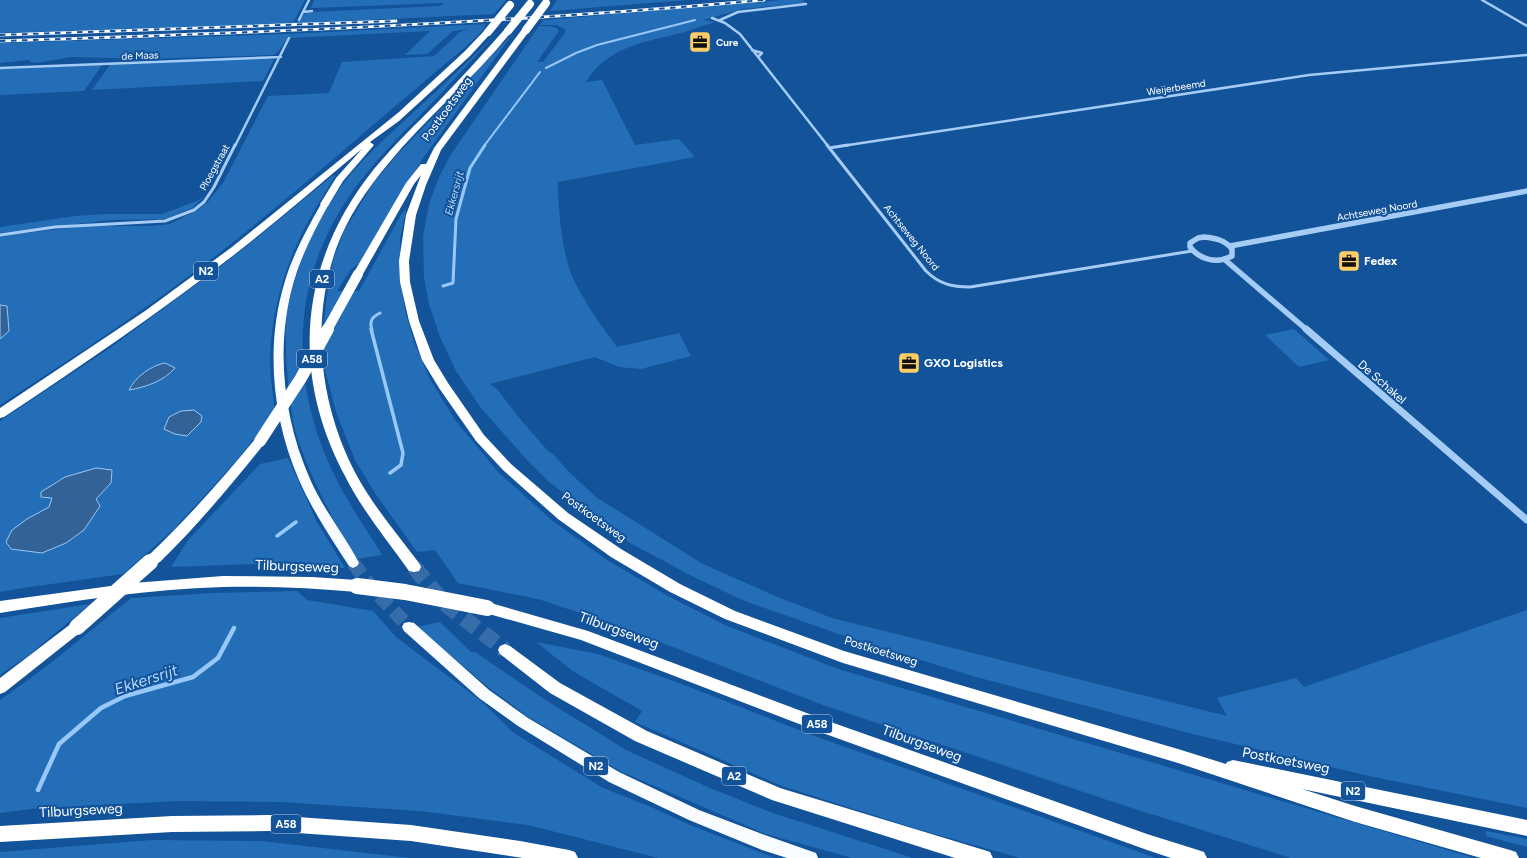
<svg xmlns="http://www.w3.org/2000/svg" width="1527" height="858" font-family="Figtree,sans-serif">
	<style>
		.green { fill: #246eb8; fill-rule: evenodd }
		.water { fill: #336296; stroke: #97c8f7 }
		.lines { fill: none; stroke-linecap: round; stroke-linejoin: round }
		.stream-far3 { stroke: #97c8f7; stroke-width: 2 }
		.stream-far2 { stroke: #97c8f7; stroke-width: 3 }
		.stream-far1 { stroke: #97c8f7; stroke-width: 3.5 }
		.stream { stroke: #97c8f7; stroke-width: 4.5 }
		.trunk-tunnel { stroke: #366da9; stroke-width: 14; stroke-dasharray: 14 7; stroke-linecap: butt }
		.motorway-tunnel { stroke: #366da9; stroke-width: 16; stroke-dasharray: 16 8; stroke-linecap: butt }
		.minor-far1 { stroke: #a5ccf4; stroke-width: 2.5 }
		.minor { stroke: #a5ccf4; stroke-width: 3 }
		.tertiary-far1 { stroke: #a5ccf4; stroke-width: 5.5 }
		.tertiary { stroke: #a5ccf4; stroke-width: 7 }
		.trunk { fill: #f8fcff; fill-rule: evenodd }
		.motorway { fill: #fff; fill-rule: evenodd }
		.rail-casing { stroke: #fff; stroke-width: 3 }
		.rail { stroke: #12539a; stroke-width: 2; stroke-dasharray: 5.5; stroke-linecap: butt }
		.motorway-bridge-far3 { stroke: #fff; stroke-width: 8 }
		.motorway-bridge-far2 { stroke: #fff; stroke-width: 10 }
		.motorway-bridge-far1 { stroke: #fff; stroke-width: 12 }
		.motorway-bridge { stroke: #fff; stroke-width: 16 }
		.labels { text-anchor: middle; stroke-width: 4; stroke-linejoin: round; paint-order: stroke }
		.far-poi-label { font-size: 10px; font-weight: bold; fill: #fff; stroke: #12539a; text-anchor: start }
		.far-street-label { font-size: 10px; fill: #fff; stroke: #12539a }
		.far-water-label { font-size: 11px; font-style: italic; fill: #b2d6fa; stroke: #12539a }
		.shield { fill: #12539a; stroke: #b8cbe1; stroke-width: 1 }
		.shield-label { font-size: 11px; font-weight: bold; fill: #fff }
		.street-label { font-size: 12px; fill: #fff; stroke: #12539a }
		.poi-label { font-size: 12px; font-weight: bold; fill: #fff; stroke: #12539a; text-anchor: start }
		.near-street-label { font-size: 14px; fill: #fff; stroke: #12539a }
		.near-water-label { font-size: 16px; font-style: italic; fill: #b2d6fa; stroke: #12539a }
	</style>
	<rect width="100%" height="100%" fill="#12539a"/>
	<!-- green -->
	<path class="green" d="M0,0H305L294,21L289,22C306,23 297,14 312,12L440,6L444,3L311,8L314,0H506L494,14L303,23L0,33Z
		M557,0H688L550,11Z
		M782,0H803L805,3L742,9L703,20L715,22C705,25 695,29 685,32C648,42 608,45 586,82L602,80L635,145L679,139L695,157L558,182C558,209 562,252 572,276C584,302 600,324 617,347L679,333L691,356L641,369L619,367L595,357L490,384L497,389L520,419L549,452L553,454L568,471L596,497L703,564L775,596L832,618L1227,716L1217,698L1296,678L1304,687L1527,610V808L1369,776L1193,734L976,677L850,638L742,600L690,575L630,543L549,482L526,459L481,408L456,371L440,337L429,304L424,277L423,236L429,204L439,177L450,156L539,26C546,26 555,25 559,31L537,62H543L565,33V29L557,25H540L544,20Z
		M486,24L483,28H485L469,44C393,107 319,173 242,235C165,297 83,351 0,405V339L9,331L7,309L2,305H0V236L87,226H151L170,224L196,211L207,203L223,183L268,96L329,93L342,62L434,56L460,32L468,29L453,31L427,54L405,55L430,31L288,38L277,53L273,55L147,59L72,57L36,63L30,62V60L0,63V43L287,34Z
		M498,32C475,56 454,80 431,104C407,129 382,153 361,180C293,267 286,370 331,468C345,499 365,527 382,555L356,559C332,518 309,476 295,430C292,418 291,405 289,393C287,371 285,348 286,325C289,278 317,216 346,180C370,150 400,125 428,99C452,77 474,55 498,32Z
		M514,32L423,158L363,261L351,269L337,291H359L402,213L406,210L400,239V280L405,310L414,342L430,379L455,420L499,473L554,522L607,560L670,597L725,625L838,669L1474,858H1291L1116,803L823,705L616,625L538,599L458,583L435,550L417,552L375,493L355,460L336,412L325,370L323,331L327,294L334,257L344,231L374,182L398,154Z
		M267,58L274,60L263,81L92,90L111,63Z
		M102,65L84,91L0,95V69Z
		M336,175C324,194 312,213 302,233C283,271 271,317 270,359C270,376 273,394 275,411L238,459L174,529L123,574L23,588L0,592V421L110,348L201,281L242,250L332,176ZM65,477L111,483L96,499L100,506L84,530L66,543L27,519L49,507L53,498L41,492Z
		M204,197L192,208L165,219L110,220L0,233V227L75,216L105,214H162L194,202Z
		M1294,329L1329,360L1299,367L1265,335Z
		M288,458L317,522L345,568L254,564L171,567L188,540L260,464Z
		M297,591L307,600L373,611L396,637L481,701L514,733L603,788L649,806L690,825L775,858H658L528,825L420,811L281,802L178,801L39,808L0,813V700L47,666L131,598L213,593Z
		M90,604L29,655L0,675V618Z
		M440,622L471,652H475L547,701L628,751L710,788L773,813L913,858H852L766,834L620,771L527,716L488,687L417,627Z
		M536,642L598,654L687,686L812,735L1156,858H1020L914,828L782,786L635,722L642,711L574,672Z
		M1486,831L1527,839V847L1486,836Z
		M152,840L261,841L410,858H0V852Z"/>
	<!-- water -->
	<path class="water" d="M0,305L7,306L9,331L0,339Z
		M165,363L175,368C164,381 146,387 129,390C135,377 152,365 165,363Z
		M194,410L202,416L201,422L187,436L175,434L164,429L169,417L181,411Z
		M96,468L112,470L111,483L96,499L100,506L84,530L66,543L42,553L11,549L6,542L12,530L27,519L49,507L52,498L41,497V492L65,477Z"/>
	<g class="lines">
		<!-- stream-far3 -->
		<path class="stream-far3" d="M546,68L576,53L597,45L695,20
			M484,146L540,72"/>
		<!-- stream-far2 -->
		<path class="stream-far2" d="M443,286L453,283L456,219L470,168L485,145
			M372,330C369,321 372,317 380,313"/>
		<!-- stream-far1 -->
		<path class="stream-far1" d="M371,329L403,453L401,465L390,473
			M277,536L296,522"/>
		<!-- stream -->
		<path class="stream" d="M38,790L59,744L101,708L125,696L193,677L218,658L234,628"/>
		<!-- trunk-tunnel -->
		<path class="trunk-tunnel" d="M353,563L374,590L409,627"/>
		<!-- motorway-tunnel -->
		<path class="motorway-tunnel" d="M414,567L444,603L505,650"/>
		<!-- minor-far1 -->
		<path class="minor-far1" d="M1482,0L1527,26
			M303,12L312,11
			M712,18L725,23L740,34L828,146
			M299,20L309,0
			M720,20L738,12L806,4
			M752,50L762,53L758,57
			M0,68L281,57
			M235,146L289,38
			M842,146L1309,75L1527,55"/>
		<!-- minor -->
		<path class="minor" d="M827,145L926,271C939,284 952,287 970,287L1192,251
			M829,148L848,145
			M0,235L55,227L165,221L194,210L204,202L214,187L235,145"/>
		<!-- tertiary-far1 -->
		<path class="tertiary-far1" d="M1204,237C1215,238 1225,240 1232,249V256C1217,264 1200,260 1190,247V243L1198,238Z
			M1230,246L1527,191
			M1224,259L1307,330"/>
		<!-- tertiary -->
		<path class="tertiary" d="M1306,329L1527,520"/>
		<!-- trunk -->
		<path class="trunk" d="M325,201L329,204C315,229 302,254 294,281C275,346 283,418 310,479C323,509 344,534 359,563L357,566L353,568L349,566C331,538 312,510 299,480C272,418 265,345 285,281C293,254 307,229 321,204Z
			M409,622L414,623L489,690L528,718L619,772L699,810L762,834L816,853L818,858H787L762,850L689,820L609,782L518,726L479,698L404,631L402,627L404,623Z"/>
		<!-- motorway -->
		<path class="motorway" d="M523,28H526L530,30L441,150L426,185L416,215L409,261L410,282L419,321L434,360L448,383L484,435L511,464L568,513L621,549L680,584L735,611L844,651L1178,749L1226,764L1227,762L1233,760L1527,820V836L1302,789L1355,806L1510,850L1516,852L1519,858H1481L1355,822L1178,763L843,663L725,619L670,592L611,557L558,519L503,470L476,441L439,388L422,360L409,321L400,282L399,261L406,215L421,175L414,184L363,274L358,277L353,274L406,183L421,164H426L434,148Z
			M505,29H508L512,31C474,79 426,117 388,164C367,189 347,218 336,249C310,324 320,407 357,476C374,507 398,535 419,563L421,567L419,571L414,572L409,571C387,540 362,510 345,476C289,371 300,261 374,169C394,145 416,124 438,102C461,78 483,54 505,29Z
			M485,30H488L492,32L470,56L399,121L370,142L374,145L343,181L328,206L325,207L320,204L336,178L362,149C321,183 281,218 239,251C163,310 84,364 4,417L0,418V408L145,311L232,247L399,112L464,52Z
			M260,437L264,438L266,441L264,444C231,485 198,525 160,562L155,563L150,562L148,558L150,554C188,518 222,479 256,438Z
			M223,576L312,577L357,580L362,582L364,586L362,590L357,592C312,588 268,586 223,587C148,589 74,601 0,613V601L133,583Z
			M487,602L588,631L828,721L1147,834L1198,850L1204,852L1207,858H1171L1147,850L820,732L581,640L482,612L480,608L482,604Z
			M77,621L82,623L84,627L82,631L5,692L0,694V678L72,623Z
			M505,644L510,646L560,683L647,731L780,788L984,850L990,852L993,858H955L772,800L635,741L550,693L500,654L498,650L500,646Z
			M269,815L411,825L520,841L569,850L575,852L578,858H523L411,841L269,831L172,832L0,842V826L172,816Z"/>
		<!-- rail casing -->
		<g class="rail-casing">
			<path id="rail" d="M0,35L396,21
				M0,41C255,33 510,23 764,0"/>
		</g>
		<!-- rail -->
		<use href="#rail" class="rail"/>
		<!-- motorway-bridge-far3 -->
		<path class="motorway-bridge-far3" d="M526,30L546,3
			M508,31L530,4
			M488,32L510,5"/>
		<!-- motorway-bridge-far2 -->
		<path class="motorway-bridge-far2" d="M327,330L358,274"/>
		<!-- motorway-bridge-far1 -->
		<path class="motorway-bridge-far1" d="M260,441L301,378L328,329
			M149,563L155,558"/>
		<!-- motorway-bridge -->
		<path class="motorway-bridge" d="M357,586L405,592L487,608
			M77,627L150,562"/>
	</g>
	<!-- icons -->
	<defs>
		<g id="office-square" transform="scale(1.15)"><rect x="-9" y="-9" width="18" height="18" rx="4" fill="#ffcd68" stroke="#12539a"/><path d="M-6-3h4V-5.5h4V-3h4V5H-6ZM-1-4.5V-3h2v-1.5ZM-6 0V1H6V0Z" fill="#111"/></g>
	</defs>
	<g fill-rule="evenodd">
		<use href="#office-square" x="700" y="42"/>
		<use href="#office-square" x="1349" y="261"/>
		<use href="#office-square" x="909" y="363"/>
	</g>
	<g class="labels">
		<!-- far-poi labels -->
		<g class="far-poi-label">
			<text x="716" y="46">Cure</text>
		</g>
		<!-- far-street labels -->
		<g class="far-street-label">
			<text transform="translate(140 55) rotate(-2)" y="4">de Maas</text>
			<text transform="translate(1176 87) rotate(-9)" y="4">Weijerbeemd</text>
			<text transform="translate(214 167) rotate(-61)" y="4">Ploegstraat</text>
			<text transform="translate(1377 210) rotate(-10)" y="4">Achtseweg Noord</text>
			<text transform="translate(912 237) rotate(51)" y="4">Achtseweg Noord</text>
		</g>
		<!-- far-water labels -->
		<g class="far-water-label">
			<text transform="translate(454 193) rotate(-75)" y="4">Ekkersrijt</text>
		</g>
		<!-- shield labels -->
		<g class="shield">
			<rect x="194" y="262" width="24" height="18" rx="3"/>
			<rect x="310" y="270" width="24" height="18" rx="3"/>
			<rect x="297" y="350" width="30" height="18" rx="3"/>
			<rect x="802" y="715" width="30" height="18" rx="3"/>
			<rect x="584" y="757" width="24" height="18" rx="3"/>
			<rect x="722" y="767" width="24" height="18" rx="3"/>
			<rect x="1341" y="782" width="24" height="18" rx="3"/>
			<rect x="271" y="815" width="30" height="18" rx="3"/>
		</g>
		<g class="shield-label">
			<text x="206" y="275">N2</text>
			<text x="322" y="283">A2</text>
			<text x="312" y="363">A58</text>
			<text x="817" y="728">A58</text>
			<text x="596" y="770">N2</text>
			<text x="734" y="780">A2</text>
			<text x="1353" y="795">N2</text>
			<text x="286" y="828">A58</text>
		</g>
		<!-- street labels -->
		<g class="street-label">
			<text transform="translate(447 109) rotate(-54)" y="4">Postkoetsweg</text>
			<text transform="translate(1382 382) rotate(41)" y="4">De Schakel</text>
			<text transform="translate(594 517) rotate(36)" y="4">Postkoetsweg</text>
			<text transform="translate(881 651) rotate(17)" y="4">Postkoetsweg</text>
		</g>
		<!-- poi labels -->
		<g class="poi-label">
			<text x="1364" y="265">Fedex</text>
			<text x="924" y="367">GXO Logistics</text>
		</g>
		<!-- near-street labels -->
		<g class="near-street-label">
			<text transform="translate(297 566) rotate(2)" y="5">Tilburgseweg</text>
			<text transform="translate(619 630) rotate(20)" y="5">Tilburgseweg</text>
			<text transform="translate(922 743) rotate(20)" y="5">Tilburgseweg</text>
			<text transform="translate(1286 760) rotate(11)" y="5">Postkoetsweg</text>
			<text transform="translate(81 810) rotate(-3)" y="5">Tilburgseweg</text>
		</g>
		<!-- near-water labels -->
		<g class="near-water-label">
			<text transform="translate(146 679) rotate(-18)" y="6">Ekkersrijt</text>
		</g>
	</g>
</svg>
